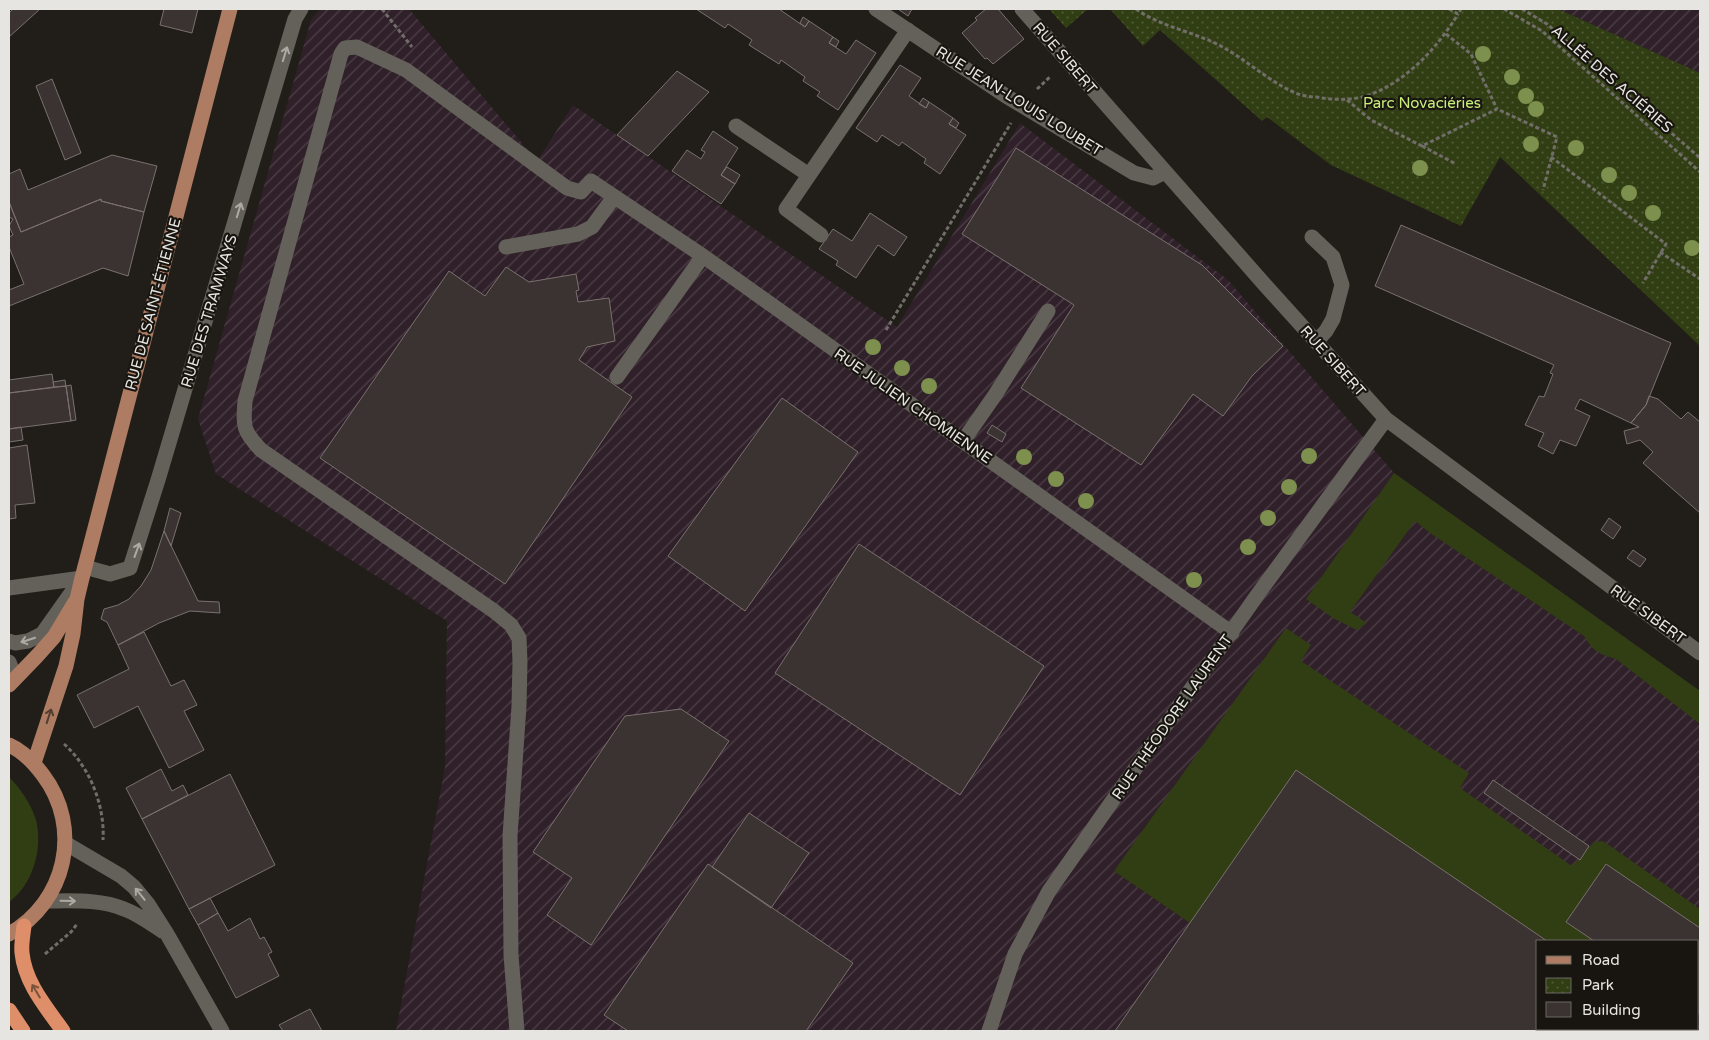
<svg xmlns="http://www.w3.org/2000/svg" width="1709" height="1040" font-family="'Varela Round',sans-serif">
	<style>
		.industrial { fill: url(#industrial-furrows); fill-rule: evenodd }
		.grass { fill: #313e13 }
		.park { fill: url(#park-dots) }
		.building { fill: #3a3331; stroke: #7a716f }
		.lines { fill: none; stroke-linecap: round; stroke-linejoin: round }
		.path { stroke: #716e6a; stroke-width: 3; stroke-dasharray: 4 2.5; stroke-linecap: butt }
		.minor { stroke: #64615a; stroke-width: 15 }
		.major { stroke: #ad7c63; stroke-width: 15 }
		.highway { stroke: #de8e69; stroke-width: 15 }
		.tree { fill: #7d904d }
		.oneway { stroke: #acaaa4 }
		.oneway2 { stroke: #543e31 }
		.oneway3 { stroke: #7b523c }
		.labels { text-anchor: middle; stroke-width: 4.5; stroke-linejoin: round; paint-order: stroke }
		.street-label { font-size: 15px; fill: #e7e5e1; stroke: #181510 }
		.park-label { font-size: 15px; fill: #c9ee78; stroke: #181510 }
	</style>
	<defs>
		<pattern id="industrial-furrows" width="10" height="10" patternUnits="userSpaceOnUse" patternTransform="scale(1.25)"><rect width="10" height="10" fill="#30202a"/><path d="M-1 1l2-2M0 10L10 0M9 11l2-2" fill="none" stroke="#4e4049"/></pattern>
		<pattern id="park-dots" width="8" height="8" patternUnits="userSpaceOnUse" patternTransform="scale(1.25)"><rect width="8" height="8" fill="#313e13"/><path d="M2 2h.1M6 6h.1" fill="none" stroke="#4f5a35" stroke-width="1.8" stroke-linecap="round"/></pattern>
	</defs>
	<rect width="100%" height="100%" fill="#211e19"/>
	<!-- industrial -->
	<path class="industrial" d="M320,9H409L537,161L573,105L897,327L1020,123L1228,280L1394,473L1700,691V1031H396L445,767L447,621L216,474L198,419L311,20ZM1538,941H1698V1029H1538Z
		M1558,9H1700V73L1578,18Z"/>
	<!-- grass -->
	<path class="grass" d="M1394,473L1700,691V724L1616,659C1599,654 1594,652 1584,636L1430,533L1415,521L1350,612L1367,623L1357,630L1333,618L1306,599Z
		M1286,628L1311,645L1301,661L1469,773L1460,788L1572,866L1594,842L1603,841L1700,909V928L1606,864L1566,922L1594,941H1547L1296,770L1190,923L1114,871Z
		M9,777C21,789 31,804 36,820C43,848 33,885 9,902Z"/>
	<!-- park -->
	<path class="park" d="M1049,9H1088L1066,28Z
		M1110,9H1558L1700,73V346L1500,157L1461,226L1331,165L1267,117L1262,121L1160,30L1143,46Z"/>
	<!-- building -->
	<path class="building" d="M13,9H40L9,37V13Z
		M164,9H198L192,33L160,25Z
		M696,9H779L805,27L809,21L833,37L829,43L846,54L856,40L876,53L838,110L817,96L820,92L803,81L805,77L781,60L779,64L749,45L752,40L728,24L725,28Z
		M898,9H912L908,16Z
		M986,9H998L1024,39L993,64L987,58L985,59L962,33L977,20L975,18Z
		M803,17L809,21L805,27L800,23Z
		M833,37L839,41L836,47L829,43Z
		M900,65L921,78L909,96L926,108L929,102L953,118L949,124L966,135L940,174L924,163L926,159L902,142L899,146L882,135L877,142L856,128Z
		M677,71L709,92L648,156L617,135Z
		M52,79L81,153L65,160L36,86Z
		M923,98L929,102L926,108L919,104Z
		M953,118L959,123L956,128L949,124Z
		M713,131L738,148L721,175L735,184L721,204L672,171L687,150L701,159L705,152L701,150Z
		M1016,148L1202,265L1283,346L1252,376L1223,416L1193,394L1141,465L1021,388L1074,305L962,234Z
		M112,155L157,166L144,212L101,201V199L21,232L9,202V174L20,169L28,190Z
		M727,167L740,175L735,184L721,175Z
		M101,199V201L144,212L128,276L103,268L9,306V290L24,284L9,247V237L13,235L9,226L13,219L9,217V202L21,232Z
		M870,213L907,237L894,256L878,245L856,278L836,265L838,261L819,249L833,229L852,241Z
		M1401,225L1671,343L1646,405L1631,423L1580,399L1575,409L1590,416L1576,446L1560,440L1553,454L1538,446L1544,433L1525,425L1539,396L1544,397L1553,374L1550,373L1554,365L1375,286Z
		M506,267L529,282L576,274L579,290L576,291L578,302L609,298L615,341L587,347L579,360L632,397L505,584L320,458L449,271L485,296Z
		M52,374L54,387L9,393V380Z
		M65,380L66,386L54,387L53,382Z
		M71,385L76,420L71,421L66,386Z
		M66,386L71,421L9,429V393Z
		M1649,396L1658,399L1681,419L1688,412L1700,422V513L1643,463L1653,452L1640,440L1627,444L1624,431L1639,427L1631,423L1646,405Z
		M782,398L858,452L745,611L668,556Z
		M992,425L1006,434L1002,442L987,433Z
		M21,427L23,440L9,442V429Z
		M27,445L35,503L15,505L16,518L9,519V448Z
		M170,508L181,513L171,546L164,531Z
		M1609,518L1621,527L1613,539L1601,530Z
		M164,531L198,601L219,602L220,613L190,611L159,623L118,645L107,622L101,619L104,609L118,605L129,599L141,586L151,570Z
		M859,544L1044,666L960,795L775,673Z
		M1633,550L1646,559L1640,567L1627,558Z
		M144,632L171,686L184,680L197,705L184,711L204,750L169,768L138,706L94,728L77,695L129,669L118,645Z
		M681,709L729,741L591,945L547,915L572,878L533,852L625,716Z
		M161,769L172,791L183,785L188,795L142,819L126,788Z
		M1296,770L1547,941H1538V1029H1676L1679,1031H1115Z
		M230,774L275,865L189,909L142,819Z
		M1493,780L1589,846L1580,860L1484,793Z
		M749,813L809,853L771,908L712,867Z
		M708,864L853,963L806,1031H628L604,1015Z
		M1606,864L1700,928V1013L1698,1012V941H1594L1566,922Z
		M210,898L218,913L198,925L189,909Z
		M218,913L228,931L250,918L260,939L264,937L272,952L268,954L279,976L236,998L198,925Z
		M310,1009L322,1031H283L279,1025Z"/>
	<g class="lines">
		<!-- path -->
		<path class="path" d="M382,9L412,47
			M1136,9C1162,28 1198,32 1226,49C1249,62 1276,87 1301,95C1306,96 1311,97 1316,97C1333,100 1352,101 1369,95C1406,82 1438,47 1458,14
			M1449,9L1458,14L1461,9
			M1504,9L1542,31L1700,172
			M1522,9L1547,24L1700,158
			M1446,34L1471,54L1497,109
			M1037,89L1051,76
			M1347,100L1371,120L1422,146L1497,109L1557,137L1543,190
			M1422,146L1456,164
			M1551,157L1666,244L1643,283
			M1660,252L1700,279
			M886,330L1011,123
			M64,744C90,767 105,806 103,840
			M45,954L71,932L77,924"/>
		<!-- minor -->
		<path class="minor" d="M876,9L1006,96L1134,173L1153,178L1165,172
			M1022,9L1265,285L1386,419L1700,653
			M736,126L809,175
			M821,235L786,209L908,30
			M1312,237L1333,257L1342,285L1333,319L1326,331L1316,342
			M506,247L578,234L592,227L614,197
			M617,377L703,256
			M963,441L995,395L1048,311
			M85,567L110,574L130,568L158,480L295,19L301,9
			M9,588L82,578
			M9,641L15,643L28,641L42,634L81,579
			M9,662L15,678
			M65,843L121,876L134,887L148,904L167,934L222,1031
			M46,901C71,901 101,899 124,909C138,914 150,923 162,931
			M517,1031L511,955L510,836L519,706L520,662L519,638L511,625L494,611L261,450C243,431 243,427 245,401L341,54L345,48L357,47L406,70L567,188L581,192L591,181L703,256L1232,633
			M989,1031L1015,954L1049,891L1258,594L1386,419"/>
		<!-- major -->
		<path class="major" d="M9,685L37,656L54,637L75,602
			M9,745C23,751 34,763 43,775C83,828 66,902 9,934
			M34,763L66,666L73,634L77,599L82,578L230,9"/>
		<!-- highway -->
		<path class="highway" d="M24,926C23,935 21,944 22,953C25,983 46,1007 63,1031
			M9,1010L23,1031"/>
	</g>
	<!-- trees -->
	<g class="tree">
		<circle cx="1483" cy="54" r="8"/>
		<circle cx="1512" cy="77" r="8"/>
		<circle cx="1526" cy="96" r="8"/>
		<circle cx="1536" cy="109" r="8"/>
		<circle cx="1531" cy="144" r="8"/>
		<circle cx="1576" cy="148" r="8"/>
		<circle cx="1420" cy="168" r="8"/>
		<circle cx="1609" cy="175" r="8"/>
		<circle cx="1629" cy="193" r="8"/>
		<circle cx="1653" cy="213" r="8"/>
		<circle cx="1692" cy="248" r="8"/>
		<circle cx="873" cy="347" r="8"/>
		<circle cx="902" cy="368" r="8"/>
		<circle cx="929" cy="386" r="8"/>
		<circle cx="1309" cy="456" r="8"/>
		<circle cx="1024" cy="457" r="8"/>
		<circle cx="1056" cy="479" r="8"/>
		<circle cx="1289" cy="487" r="8"/>
		<circle cx="1086" cy="501" r="8"/>
		<circle cx="1268" cy="518" r="8"/>
		<circle cx="1248" cy="547" r="8"/>
		<circle cx="1194" cy="580" r="8"/>
	</g>
	<!-- one-way arrows -->
	<defs><path id="oneway-shaft" d="M-6 0H5M1.5-3L5.5 0L1.5 3" fill="none" stroke-width="1.6" stroke-linecap="round" stroke-linejoin="round" transform="scale(1.25)"/></defs>
	<g class="oneway">
		<use href="#oneway-shaft" transform="translate(285 54) rotate(-73)"/>
		<use href="#oneway-shaft" transform="translate(239 210) rotate(-73)"/>
		<use href="#oneway-shaft" transform="translate(137 550) rotate(-70)"/>
		<use href="#oneway-shaft" transform="translate(28 640) rotate(162)"/>
		<use href="#oneway-shaft" transform="translate(140 894) rotate(-129)"/>
		<use href="#oneway-shaft" transform="translate(68 901) rotate(1)"/>
	</g>
	<use class="oneway2" href="#oneway-shaft" transform="translate(49 716) rotate(-72)"/>
	<use class="oneway3" href="#oneway-shaft" transform="translate(36 991) rotate(-121)"/>
	<g class="labels">
		<!-- street labels -->
		<g class="street-label">
			<text transform="translate(1065 58) rotate(49)" y="5">RUE SIBERT</text>
			<text transform="translate(1612 79) rotate(41)" y="5">ALLÉE DES ACIÉRIES</text>
			<text transform="translate(1019 101) rotate(32)" y="5">RUE JEAN-LOUIS LOUBET</text>
			<text transform="translate(153 304) rotate(-75)" y="5">RUE DE SAINT-ÉTIENNE</text>
			<text transform="translate(209 311) rotate(-73)" y="5">RUE DES TRAMWAYS</text>
			<text transform="translate(1333 361) rotate(48)" y="5">RUE SIBERT</text>
			<text transform="translate(913 406) rotate(35)" y="5">RUE JULIEN CHOMIENNE</text>
			<text transform="translate(1648 614) rotate(36)" y="5">RUE SIBERT</text>
			<text transform="translate(1172 717) rotate(-55)" y="5">RUE THÉODORE LAURENT</text>
		</g>
		<!-- park labels -->
		<g class="park-label">
			<text x="1422" y="108">Parc Novaciéries</text>
		</g>
	</g>
	<!-- border -->
	<rect width="1709" height="1040" fill="none" stroke="#e7e5e1" stroke-width="20"/>
	<!-- legend -->
	<rect x="1536" y="940" width="162" height="90" fill="#181510" stroke="#6b6864"/>
	<rect x="1546" y="956" width="25" height="8" fill="#ad7c63" stroke="#6b6864"/>
	<text x="1582" y="965" font-size="15" fill="#e7e5e1">Road</text>
	<rect x="1546" y="978" width="25" height="15" fill="url(#park-dots)" stroke="#6b6864"/>
	<text x="1582" y="990" font-size="15" fill="#e7e5e1">Park</text>
	<rect x="1546" y="1002" width="25" height="15" fill="#3a3331" stroke="#6b6864"/>
	<text x="1582" y="1015" font-size="15" fill="#e7e5e1">Building</text>
</svg>
